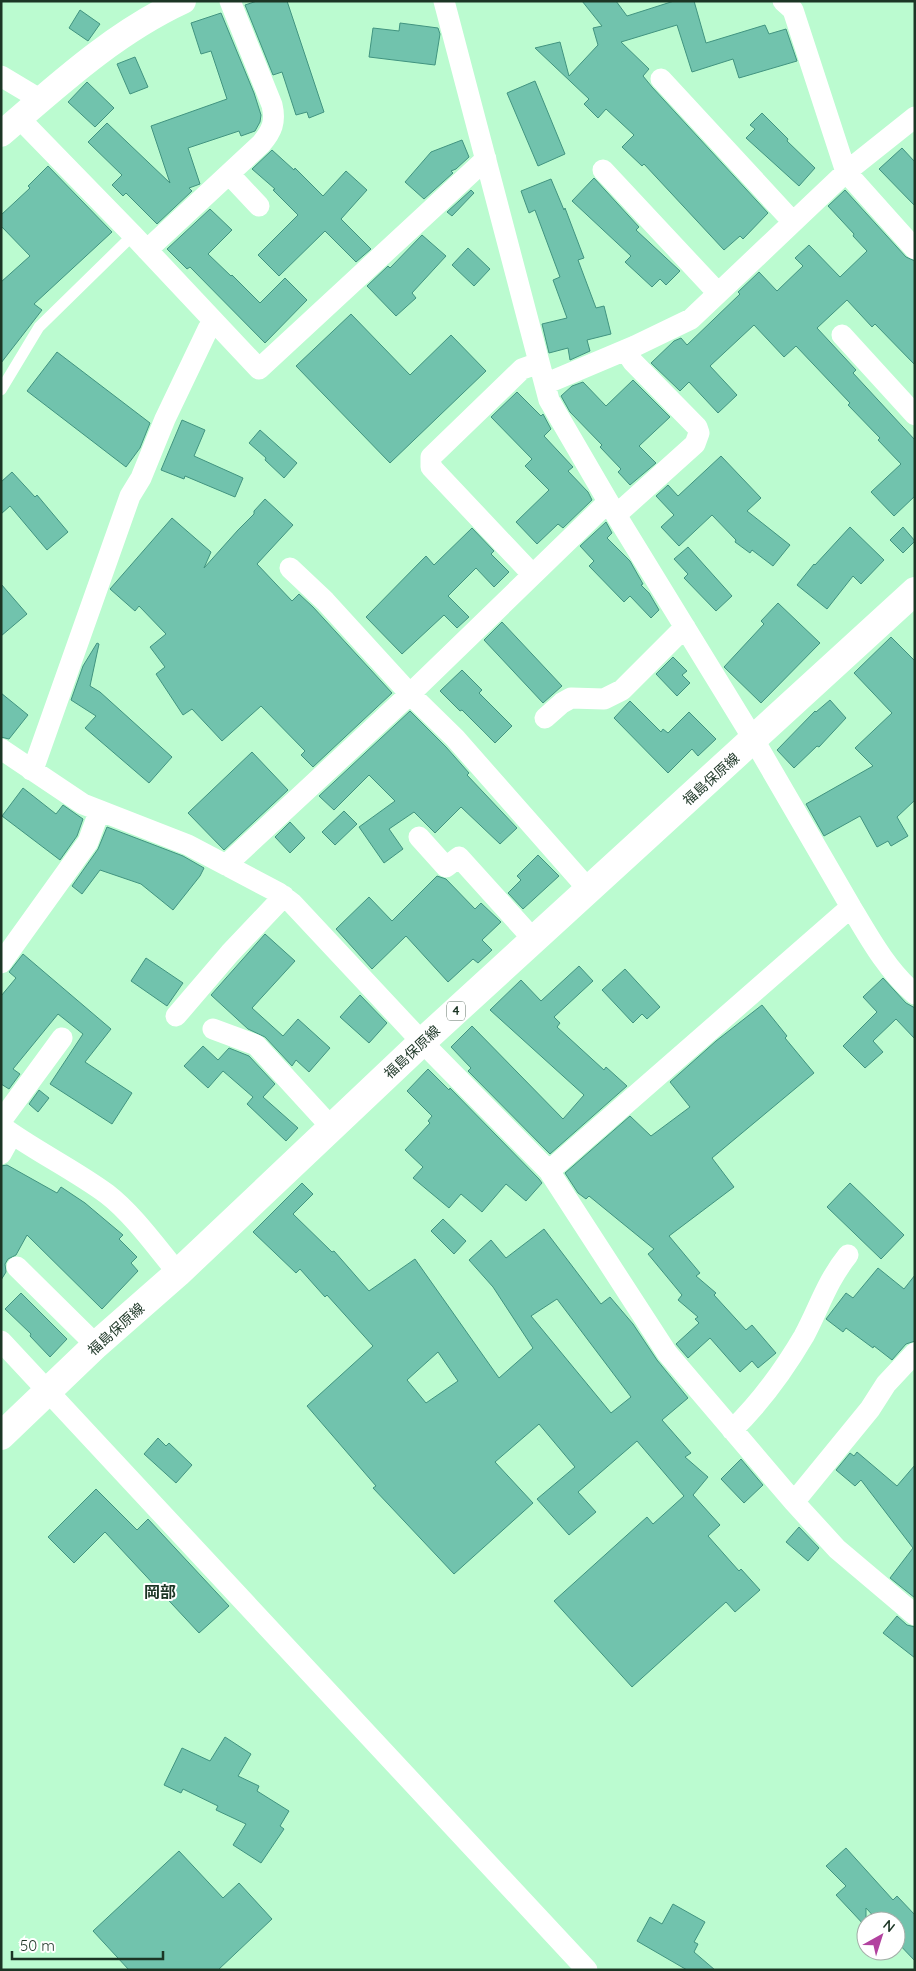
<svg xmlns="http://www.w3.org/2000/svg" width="916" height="1971" font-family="Quicksand,'Noto Sans JP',sans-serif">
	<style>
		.building { fill: #71c3ad; stroke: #419480; fill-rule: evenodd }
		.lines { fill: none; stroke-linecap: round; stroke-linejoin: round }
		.service { stroke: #fff; stroke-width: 11 }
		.minor { stroke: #fff; stroke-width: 21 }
		.tertiary { stroke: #fff; stroke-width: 26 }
		.primary { stroke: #fff; stroke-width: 28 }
		.labels { text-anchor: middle; stroke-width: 4; stroke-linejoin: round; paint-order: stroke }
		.shield { fill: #fff; stroke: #607266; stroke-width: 1 }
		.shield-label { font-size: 12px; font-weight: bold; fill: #1c3525 }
		.street-label { font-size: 14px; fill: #1c3525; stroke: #fff }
		.quarter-label { font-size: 16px; font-weight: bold; fill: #1c3525; stroke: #fff }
	</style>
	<rect width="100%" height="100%" fill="#bbfbd0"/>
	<!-- building -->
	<path class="building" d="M257,1H287L324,112L309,118L307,112L296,115L282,72L273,75L245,5Z
		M582,1H616L627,16L674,1H694L706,43L765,25L769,34L786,29L797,61L739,78L733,59L692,72L677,25L621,42L649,69L643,76L652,87L768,213L743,239L740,236L724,250L644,164L642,166L622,147L634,135L606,109L598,118L584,104L589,99L535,48L560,42L569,76L598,45L593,28L602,26Z
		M80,10L100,24L88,41L69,28Z
		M221,13L254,93L261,115L260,122L255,131L241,136L239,131L188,148L200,184L189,188L192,191L157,224L126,193L123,196L112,185L122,175L88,142L107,123L170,183L151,126L227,99L211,51L201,54L191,23Z
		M400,23L438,28L440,34L435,65L369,57L373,28L399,31Z
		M135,57L148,87L130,94L117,64Z
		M535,81L565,154L538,166L507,93Z
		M87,82L114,108L95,127L68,102Z
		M762,113L788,139L787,141L815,168L799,186L746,138L755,129L750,125Z
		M462,140L469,157L456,169L451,171L453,173L424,199L405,182L431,152Z
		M902,148L915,162V206L879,169Z
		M272,150L294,170L295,168L323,196L346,171L367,190L341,219L371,249L356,262L325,231L279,276L258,255L298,215L273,190L275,189L252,169Z
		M48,166L112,232L34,304L42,310L1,363V282L30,256L1,226V215L30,188L28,186Z
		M594,178L639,227L636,230L680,271L666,285L660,279L652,287L625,262L631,256L572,201Z
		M551,179L564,210L565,208L584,258L578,260L596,308L604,306L611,334L587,340L590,351L570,360L568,348L549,353L542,324L567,318L553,280L560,277L535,210L529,213L521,191Z
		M471,190L474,193L452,216L447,212Z
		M845,190L906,257L915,261V365L875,324L872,327L847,300L817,328L856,370L853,373L915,440V496L894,516L871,492L901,464L878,440L880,438L848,405L850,403L796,346L784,357L754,325L710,366L737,395L718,413L689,382L680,391L651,363L674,341L681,338L687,345L740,294L738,292L759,272L777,291L803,266L795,258L809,245L840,277L867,251L853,236L854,234L828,206Z
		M210,209L232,230L208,254L231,276L232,275L260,303L285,278L307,300L265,343L190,267L187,269L167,249Z
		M422,235L446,256L412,293L416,298L396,316L367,286L388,266L390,268Z
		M468,248L490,269L474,286L452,265Z
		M351,314L410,375L451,335L486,371L390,463L296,366Z
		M57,352L150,423L140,448L126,467L27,391Z
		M633,380L670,417L639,446L656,463L630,485L618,472L621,469L600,447L602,445L570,412L561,396L572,386L583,382L606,406Z
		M517,392L541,416L543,414L551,429L544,436L573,467L568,471L588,492L592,500L563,528L558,524L537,544L516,522L549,490L525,466L532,459L491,417Z
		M182,420L205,430L194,456L243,478L235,497L185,476L184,479L161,470Z
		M260,430L297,463L284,478L265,460L266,458L249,443Z
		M721,456L761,498L747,511L790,545L773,566L752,550L750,553L735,542L736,540L712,515L679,546L661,527L674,515L656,496L668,485L678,496Z
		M12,472L35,497L37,495L68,532L47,550L10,506L1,514V482Z
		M265,499L293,525L257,564L292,601L299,594L313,607L392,693L313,767L301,755L305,751L261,706L222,741L192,709L183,715L156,674L165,667L150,647L166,634L139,606L135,611L110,589L172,518L211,552L204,568L238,530L254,514V511Z
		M606,522L612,533L607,538L630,561L643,584L641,585L649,593L659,610L651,618L630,596L624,602L589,566L594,561L580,546Z
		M850,527L884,560L861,584L853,576L827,609L797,585L814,564L815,565Z
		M903,527L915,541L903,553L890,540Z
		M472,528L494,551L491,554L509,572L494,587L476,568L448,596L469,617L457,628L444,615L402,654L366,617L426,556L434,565Z
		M688,547L732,596L716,611L684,578L688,574L674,559Z
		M1,584L27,614L1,636Z
		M778,603L820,643L761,703L724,667L764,624L761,621Z
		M502,622L562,686L543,703L484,640Z
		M891,637L915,661V800L897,817L908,836L891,846L888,841L877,847L860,816L824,836L806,804L873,766L855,748L892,713L854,673Z
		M97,643L99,644L90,686L100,692L172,757L149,783L85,728L96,716L71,700L83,666Z
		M673,657L687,671L682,675L690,683L677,696L656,674Z
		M462,670L482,690L479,693L512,726L495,743L462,710L460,711L440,691Z
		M1,693L28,715L9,739L1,737Z
		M830,700L846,718L819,747L817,746L794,768L777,750L815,711L816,712Z
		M630,701L661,732L663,729L668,733L689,712L716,739L698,756L692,749L668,773L614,718Z
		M410,711L446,747L469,773L467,775L517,828L500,844L461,807L435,833L414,812L389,829L403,849L384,863L359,827L395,801L369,775L334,810L319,796Z
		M252,752L288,790L224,850L188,813Z
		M23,788L56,814L63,805L83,819L77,836L60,860L2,816Z
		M344,811L357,824L335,845L322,832Z
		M290,822L305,838L290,853L275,837Z
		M107,827L183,856L204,868L200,876L173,910L141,884L100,870L82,894L72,886L98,849Z
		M538,855L559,876L523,909L508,893L521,880L517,876Z
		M437,876L446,879L475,909L481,903L501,922L482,940L492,950L478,963L473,959L448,982L406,936L372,969L336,929L369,897L392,921Z
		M265,934L295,961L252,1008L283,1036L298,1019L330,1048L309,1072L296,1060L292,1066L265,1037L248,1029L211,995Z
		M23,954L111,1029L85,1062L132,1093L112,1124L50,1084L83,1034L58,1014L13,1069L20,1074L9,1089L1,1084V996L16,978L9,972Z
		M146,958L183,983L167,1006L131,981Z
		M579,966L593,981L554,1017L560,1023L557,1027L604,1070L606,1067L627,1086L550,1154L468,1071L471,1068L451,1047L472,1026L563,1119L584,1095L490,1010L521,980L541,1001Z
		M625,969L660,1007L647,1019L642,1014L633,1023L602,990Z
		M883,978L906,1003L915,1008V1039L896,1019L873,1041L883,1052L865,1068L843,1046L877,1012L863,997Z
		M360,995L387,1023L369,1043L340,1017Z
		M762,1005L787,1036L785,1038L814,1073L712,1158L734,1187L669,1236L700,1273L696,1276L716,1293L714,1295L746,1330L752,1325L776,1353L758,1368L752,1361L740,1372L710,1338L688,1358L676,1344L699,1323L695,1319L698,1317L678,1300L682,1295L648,1254L654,1249L589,1196L586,1199L578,1193L565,1173L630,1116L651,1136L690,1107L670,1082L716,1041Z
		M203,1046L218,1060L229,1048L249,1056L275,1084L263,1097L298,1128L286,1141L247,1104L253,1097L223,1071L208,1088L184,1066Z
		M428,1069L449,1090L450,1088L539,1179L542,1183L526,1201L506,1184L482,1212L461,1194L449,1208L413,1178L423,1167L405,1150L430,1123L428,1121L432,1116L407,1091Z
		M39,1090L49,1098L38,1112L29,1104Z
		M7,1165L57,1193L61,1187L85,1203L123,1235L119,1239L137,1257L131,1263L138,1271L102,1309L27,1235L16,1255L8,1259L5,1264L6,1272L1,1280V1166Z
		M302,1183L313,1194L293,1214L332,1252L334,1251L369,1291L415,1259L499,1378L533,1348L493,1287L469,1260L491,1240L506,1258L544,1229L601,1304L610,1297L633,1324L657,1360L688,1398L662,1420L691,1453L685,1457L708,1477L693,1495L720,1525L708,1536L739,1571L741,1569L760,1590L735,1612L726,1602L632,1687L554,1601L647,1517L653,1524L684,1496L637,1441L578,1492L596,1512L569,1535L537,1499L575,1467L539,1424L495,1462L533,1503L454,1574L373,1488L376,1486L307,1406L373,1346L327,1295L325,1297L300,1269L296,1273L253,1232ZM557,1299L631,1397L611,1413L531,1316ZM438,1352L458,1381L426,1403L407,1380Z
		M850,1183L904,1235L881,1259L827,1207Z
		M443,1219L466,1241L454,1254L431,1231Z
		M878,1268L904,1289L915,1275V1341L906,1344L892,1360L874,1346L873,1348L846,1328L843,1332L826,1319L846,1293L853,1298Z
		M21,1293L67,1339L50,1357L30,1336L31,1334L5,1309Z
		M158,1438L166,1446L169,1443L192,1465L176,1483L144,1454Z
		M857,1452L897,1486L915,1465V1598L890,1578L913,1548L861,1480L855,1486L836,1470L850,1453L854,1456Z
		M741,1459L763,1485L744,1503L721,1479Z
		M96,1489L137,1530L148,1519L229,1606L199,1633L105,1532L74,1563L48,1537Z
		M799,1527L819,1548L808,1561L786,1542Z
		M897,1616L907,1625L915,1627V1658L883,1633Z
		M225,1737L251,1754L238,1776L259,1786L257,1791L289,1811L280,1826L284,1829L261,1863L233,1845L246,1824L216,1810L218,1806L183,1789L181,1793L164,1785L182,1748L210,1761Z
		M846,1848L893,1900L897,1896L915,1915V1961L896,1941V1921H878L866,1908V1927L836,1895L846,1886L826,1866Z
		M179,1851L223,1898L239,1883L272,1919L218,1970H129L93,1931Z
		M673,1904L705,1922L694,1942L698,1944L694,1952L715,1970H687L637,1941L650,1917L662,1924Z"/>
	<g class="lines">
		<!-- service -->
		<path class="service" d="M1,390L39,327L133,235"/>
		<!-- minor -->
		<path class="minor" d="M444,1L549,400L616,515L754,740L851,907
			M783,1L793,10L846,172L915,249
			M1,76L41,100
			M661,79L793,222
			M20,119L133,235L259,369L486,159
			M603,170L718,293
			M229,174L259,206
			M147,250L261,144C272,131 276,122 272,105L230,1
			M842,335L915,415
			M545,384L635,346L691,319L846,172L915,117
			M616,515L695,444L699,433L697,427L633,362L625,350
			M290,568L325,601L410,694L455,738L589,890
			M532,574L431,467V457L522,369L539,363
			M545,718L562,703L571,698L604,699L622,690L685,627
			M1,749L83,804L188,845L279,893L292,903L422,1042L549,1171L667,1353L794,1502L837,1549L915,1615
			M31,770L35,764L130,496L141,478L165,419L208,329L214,321
			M419,837L446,867L459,857L534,940
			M226,865L410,694L608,502
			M1,963L88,842L99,812
			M176,1016L230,953L284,896
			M213,1029L256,1045L332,1128
			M1,1121L62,1038
			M1,1126C35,1151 73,1169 107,1194C133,1214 157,1248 178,1273
			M1,1154L12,1134
			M549,1171L851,907C870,939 887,970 915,994
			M17,1267L96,1345
			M1,1341L587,1970
			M732,1430C760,1403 784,1370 804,1336C819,1308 827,1281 848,1255
			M794,1502L870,1409L886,1384L915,1353"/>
		<!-- tertiary -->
		<path class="tertiary" d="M1,134C58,85 114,33 183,1"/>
		<!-- primary -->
		<path class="primary" d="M1,1436L96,1345L178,1273L422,1042L915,591"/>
	</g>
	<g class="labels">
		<!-- shield labels -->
		<rect class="shield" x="447" y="1001.5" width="18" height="19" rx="4"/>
		<g class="shield-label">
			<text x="456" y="1015">4</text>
		</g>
		<!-- street labels -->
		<g class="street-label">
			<text transform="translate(711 779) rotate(-42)" y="5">福島保原線</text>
			<text transform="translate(412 1052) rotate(-43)" y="5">福島保原線</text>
			<text transform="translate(116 1329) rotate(-42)" y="5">福島保原線</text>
		</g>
		<!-- quarter labels -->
		<g class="quarter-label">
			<text x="160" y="1598">岡部</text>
		</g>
	</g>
	<!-- border -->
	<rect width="916" height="1971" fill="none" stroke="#1c3525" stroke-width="5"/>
	<!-- north arrow -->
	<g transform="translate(881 1936) rotate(39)"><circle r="24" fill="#ffffff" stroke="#a4aea8"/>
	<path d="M0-4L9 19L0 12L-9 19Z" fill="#b2429f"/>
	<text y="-8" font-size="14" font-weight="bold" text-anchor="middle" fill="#1c3525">N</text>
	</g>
	<!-- scale -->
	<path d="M12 1951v8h151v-8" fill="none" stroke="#1c3525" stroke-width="2.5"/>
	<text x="20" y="1951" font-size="15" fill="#1c3525" stroke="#ffffff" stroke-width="4" paint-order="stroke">50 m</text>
</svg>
